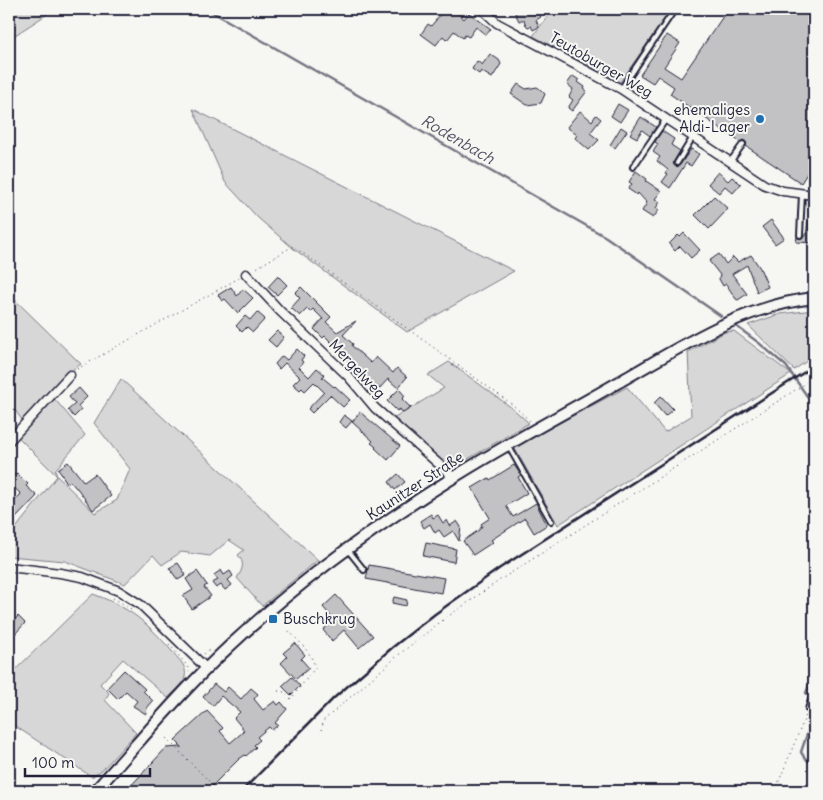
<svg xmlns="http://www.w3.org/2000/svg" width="823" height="800" font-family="Delius,sans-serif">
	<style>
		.green { fill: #d7d7d7; stroke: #7c7c89 }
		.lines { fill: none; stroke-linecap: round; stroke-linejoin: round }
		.stream { stroke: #757583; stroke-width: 2.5 }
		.building { fill: #c2c2c4; stroke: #22223b }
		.lane-casing { stroke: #22223b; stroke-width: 8 }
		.street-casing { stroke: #22223b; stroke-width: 11 }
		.secondary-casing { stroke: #22223b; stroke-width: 14 }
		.path { stroke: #22223b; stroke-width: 1; stroke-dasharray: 1 4; stroke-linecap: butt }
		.lane { stroke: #f6f6f2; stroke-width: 4 }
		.street { stroke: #f6f6f2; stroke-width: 8 }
		.secondary { stroke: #f6f6f2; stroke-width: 10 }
		.rail { stroke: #22223b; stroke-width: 2.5 }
		.poi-dot { fill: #1f6fb2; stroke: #f6f6f2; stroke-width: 2 }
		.labels { text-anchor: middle; stroke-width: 4; stroke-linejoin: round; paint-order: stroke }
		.street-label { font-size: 15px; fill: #22223b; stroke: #f6f6f2 }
		.poi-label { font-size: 15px; fill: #22223b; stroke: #f6f6f2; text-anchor: end }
		.water-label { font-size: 16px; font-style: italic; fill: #535365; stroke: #f6f6f2 }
	</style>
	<rect width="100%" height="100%" fill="#f6f6f2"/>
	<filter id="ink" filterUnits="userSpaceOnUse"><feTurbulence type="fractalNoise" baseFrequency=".02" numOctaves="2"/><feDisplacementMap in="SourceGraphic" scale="10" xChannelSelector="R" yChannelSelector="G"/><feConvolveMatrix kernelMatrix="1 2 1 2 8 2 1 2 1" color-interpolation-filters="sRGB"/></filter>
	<g filter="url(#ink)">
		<!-- green -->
		<path class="green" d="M9,9H55L9,39Z
			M553,9H672L620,82L533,36Z
			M193,109L514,271L407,332L294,249L258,218L225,182Z
			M9,294L81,364C58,378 40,401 22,420L9,402Z
			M814,310V356L794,370L748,325L780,314Z
			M734,331L791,374L558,525L514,447L627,387L665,432L691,416L688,352L725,332Z
			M449,362L512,408L529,423L451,469L393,419L444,388L428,375Z
			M121,379L318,560L262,606L237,578C243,569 245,563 238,555L244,550L229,540L210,556L181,552L162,565L153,555L125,584L65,561L9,556V537L57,476L17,436L53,397L85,435L55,470L57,476L95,513L117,500L130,469L94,423Z
			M93,594C137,610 153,629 182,663C192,679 178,687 168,698L123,659L100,684L109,693L105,700L136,733L102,770L92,777L9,722V676Z"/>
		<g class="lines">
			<!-- stream -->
			<path class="stream" d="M207,9L606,237L693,297
				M695,298L721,316
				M736,326L759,343L786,366L814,406
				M810,696L806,693L814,672
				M814,714L801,752L804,757L814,766"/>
		</g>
		<!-- building -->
		<path class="building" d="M445,9H452L464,19L469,13L491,29L486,35L476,27L469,37L465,35L463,38L454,31L447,40L443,36L436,45L421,34L428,24L431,26Z
			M513,9H530L533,14L538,11L541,17L536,20L539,27L533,30L531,26L528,27L526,25L524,20L519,21Z
			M728,9H814V176L808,172L801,183L746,146L745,141L740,142L670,94L674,87L658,76L653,83L640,75L667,35L680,43L664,67L681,78Z
			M490,54L499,60L501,64L492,78L481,71L479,74L472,69L477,61L482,65Z
			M573,76L579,80L578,82L585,87L584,89L587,91L572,111L568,108L573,100L569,97L573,89L567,84Z
			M518,84L526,89L537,87L540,89L545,94L541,103L527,105L511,94Z
			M618,104L628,110L620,122L611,116Z
			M580,111L592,121L596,115L601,119L590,133L599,140L589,150L575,138L577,135L567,127Z
			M641,117L656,127L650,136L642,130L637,138L630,134Z
			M621,127L627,131L615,148L610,145Z
			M662,131L674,139L671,145L680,151L674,161L675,166L680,165L691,149L699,154L691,166L686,163L670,188L662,182L668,174L666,173L668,170L657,161L660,157L653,152L658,144L655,142L656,140Z
			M636,171L647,179L646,181L661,191L655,199L660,202L656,208L659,210L653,218L642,211L647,203L638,193L637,195L628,189L632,184L629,182Z
			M718,172L728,181L732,177L741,184L733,193L725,186L719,193L708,184Z
			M714,196L728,209L709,229L695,215Z
			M771,220L784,238L775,244L762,227Z
			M808,221H814V243L796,242L797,237L800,239L804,236H806Z
			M684,233L700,250L691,258L680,246L675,251L669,244L678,235L680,237Z
			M719,254L726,264L733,257L738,262L751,255L760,268L768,287L757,292L747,265L732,274L747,294L738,300L736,299L726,284L723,286L719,279L720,275L709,261Z
			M278,276L287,285L277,295L268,287Z
			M231,287L237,296L243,289L253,298L238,313L225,299L222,301L218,295Z
			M301,287L331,317L326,322L337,332L356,321L343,335L353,344L352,346L371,363L376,357L393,373L397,368L407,377L398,388L388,379L379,389L376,386L374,388L369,384L371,382L363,374L334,348L335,346L325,336L323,338L314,329L323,319L313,309L310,312L307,309L300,316L291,308L300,298L295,293Z
			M257,312L265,319L253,332L247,327L242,332L236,326L245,316L250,320Z
			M277,331L284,337L276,347L268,340Z
			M297,349L304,356L301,360L303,362L299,367L309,377L317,368L325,375L322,377L334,387L335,386L350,400L343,407L330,395L312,413L308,409L324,392L314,382L305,391L302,388L300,390L293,384L300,377L285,363L279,369L275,364L282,356L287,360Z
			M79,388L87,397L78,406L81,410L74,417L68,410L75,404L69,397Z
			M399,389L405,396L402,399L411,408L403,413L400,409L397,411L387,401Z
			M661,396L673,409L665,416L654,403Z
			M360,412L400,446L388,460L375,448L376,447L371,443L373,441L352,422Z
			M344,415L352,421L346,428L339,422Z
			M68,462L84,482L95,474L111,496L93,510L77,488H76L70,481L67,483L58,469Z
			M514,465L521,475L518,477L527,493L506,506L513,517L536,503L547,525L534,533L525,518L491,540L493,542L473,555L463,541L479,530L482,526L481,524L490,518L472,488L489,478L490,480Z
			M9,469L15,475L17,473L28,484L26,486L37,496L16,518L9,511V507L21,494L9,483Z
			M398,474L405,482L395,490L389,482Z
			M431,514L433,518L438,515L443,523L447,520L450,526L457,521L461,527L459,541L453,531L444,537L439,530L435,533L430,524L424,528L420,521Z
			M426,543L456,549L454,562L423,556Z
			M178,563L186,575L178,580L169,568Z
			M369,565L444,578L441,593L366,579Z
			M221,570L224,575L230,571L233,576L228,580L232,585L225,590L221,585L216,588L212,583L218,580L214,575Z
			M197,571L207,585L204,587L211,596L192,609L183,596L193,590L186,579Z
			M336,595L373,636L359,648L344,630L332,641L323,630L334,620L323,607Z
			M394,597L407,600L406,606L392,603Z
			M18,616L25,623L15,634L9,628V626Z
			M295,643L305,655L301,659L309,668L296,679L281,663L287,657L283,653Z
			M124,670L145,689L143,691L153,701L147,708L146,714L133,706L137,701L126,691L118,699L107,688Z
			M292,677L300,686L291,695L282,686Z
			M214,684L224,692L228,687L241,699L251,688L258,694L254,699L263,710L275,701L278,705L281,702L287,709L275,723L278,725L272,730L269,727L257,737L260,740L254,745L256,747L246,756L245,755L239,759L210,788L214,791H126L166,748L182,747L175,740L207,711L223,728L220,731L230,743L243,732L242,731L244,730L234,718L240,712L221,696L213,706L203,697Z"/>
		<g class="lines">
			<!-- lane casing -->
			<g class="lane-casing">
				<path id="lane" d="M621,89L675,9
					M730,162L743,144
					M677,163L693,137
					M633,167L666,119
					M800,235L802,194
					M509,447L551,521
					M348,550L364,570
					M808,709L814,691"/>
			</g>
			<!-- street casing -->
			<g class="street-casing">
				<path id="street" d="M482,9L497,23L621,89L765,185L783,191L814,195
					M246,274L280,311L348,376L375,408L449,473L452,478
					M9,441L70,375
					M9,567L60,573L82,577L119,591L141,605L207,669"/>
			</g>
			<!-- secondary casing -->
			<g class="secondary-casing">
				<path id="secondary" d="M95,791C140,741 184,688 234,642C301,580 374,527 451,479C503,446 558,417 612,386C676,350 740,306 814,298"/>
			</g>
			<!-- path -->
			<path class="path" d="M253,270L293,246L513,405L530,421
				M77,369L239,278
				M113,598L133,610
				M169,644L189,668V672
				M204,654L207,651H212
				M278,691L284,692L291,699L315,668C313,653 296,639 286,628
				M321,730L324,720L402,652L443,620L500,580L814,378
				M166,738L219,791
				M123,786V788L126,791
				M775,791L806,715"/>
			<!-- lane -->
			<use href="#lane" class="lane"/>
			<!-- street -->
			<use href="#street" class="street"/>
			<!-- secondary -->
			<use href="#secondary" class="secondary"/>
			<!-- rail -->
			<path class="rail" d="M242,791L334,698L393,647L435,614L500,568L814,366"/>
		</g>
	</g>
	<!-- markers -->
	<g class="poi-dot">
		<circle cx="760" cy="119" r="5"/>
		<rect x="268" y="614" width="10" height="10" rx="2.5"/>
	</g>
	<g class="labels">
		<!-- street labels -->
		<g class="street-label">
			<text transform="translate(601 65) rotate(30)" y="5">Teutoburger Weg</text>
			<text transform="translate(357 369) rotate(47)" y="5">Mergelweg</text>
			<text transform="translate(415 486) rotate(-33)" y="5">Kaunitzer Straße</text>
		</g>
		<!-- poi labels -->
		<g class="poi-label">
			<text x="750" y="115">ehemaliges<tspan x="750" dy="17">Aldi-Lager</tspan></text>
			<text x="283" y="624" text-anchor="start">Buschkrug</text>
		</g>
		<!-- water labels -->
		<g class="water-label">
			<text transform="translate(458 139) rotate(30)" y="6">Rodenbach</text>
		</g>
	</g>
	<!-- margin -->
	<rect width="823" height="800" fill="none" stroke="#f6f6f2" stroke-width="30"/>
	<rect x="15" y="15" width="793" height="770" fill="none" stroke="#22223b" stroke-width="2" filter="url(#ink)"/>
	<!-- scale -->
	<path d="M25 768v8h125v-8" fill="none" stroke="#22223b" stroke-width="2.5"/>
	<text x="32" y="768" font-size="15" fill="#22223b" stroke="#f6f6f2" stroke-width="4" paint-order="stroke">100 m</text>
</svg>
